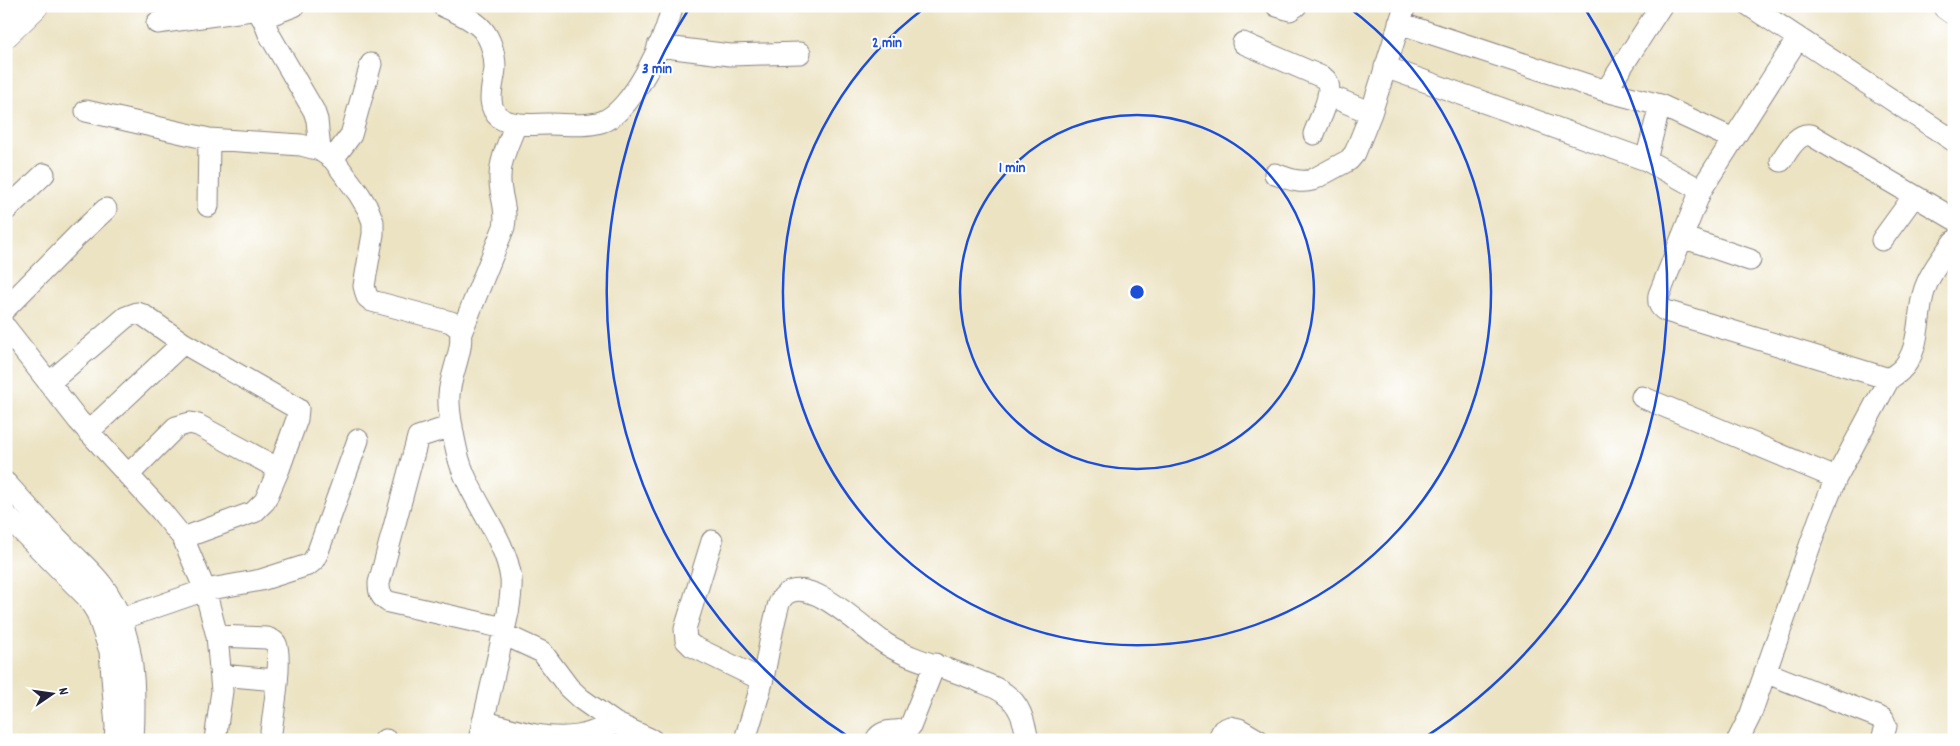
<svg xmlns="http://www.w3.org/2000/svg" width="1960" height="746" font-family="Dekko,sans-serif">
	<style>
		.lines { fill: none; stroke-linecap: round; stroke-linejoin: round }
		.minor-casing { stroke: #87827f; stroke-width: 23 }
		.highway-casing { stroke: #87827f; stroke-width: 29 }
		.minor { stroke: #fff; stroke-width: 21 }
		.highway { stroke: #fff; stroke-width: 28 }
		.ring { fill: none; stroke: #1d4ed8; stroke-width: 2.5 }
		.centre { fill: #1d4ed8; stroke: #fff; stroke-width: 2.5 }
		.ring-label { font-size: 15px; text-anchor: middle; font-weight: bold; fill: #1d4ed8; stroke: #fff; stroke-width: 4; stroke-linejoin: round; paint-order: stroke }
	</style>
	<rect width="100%" height="100%" fill="#fff"/>
	<filter id="ink" filterUnits="userSpaceOnUse"><feTurbulence type="fractalNoise" baseFrequency=".02" numOctaves="2"/><feDisplacementMap in="SourceGraphic" scale="10" xChannelSelector="R" yChannelSelector="G"/><feConvolveMatrix kernelMatrix="1 2 1 2 8 2 1 2 1" color-interpolation-filters="sRGB"/></filter>
	<filter id="wash" filterUnits="userSpaceOnUse"><feTurbulence type="fractalNoise" baseFrequency=".0096" numOctaves="4" result="noise"/><feDisplacementMap in="SourceGraphic" scale="20" xChannelSelector="R" yChannelSelector="G"/><feGaussianBlur stdDeviation="1.12" result="paint"/><feColorMatrix in="noise" values="0 0 0 0 0 0 0 0 0 0 0 0 0 0 0 0 0 1.4 0 .05"/><feComposite in="paint" operator="in"/></filter>
	<g filter="url(#wash)">
		<rect width="100%" height="100%" fill="#ece3c3"/>
	</g>
	<g filter="url(#ink)">
		<g class="lines">
			<!-- minor casing -->
			<g class="minor-casing">
				<path id="minor" d="M258,6L269,34L314,111L317,120L320,150
					M443,6C456,12 472,18 482,29C491,39 495,55 495,68C494,84 484,105 500,118C513,127 534,124 548,124C565,124 584,127 601,122C633,112 667,37 672,6
					M1277,6L1290,10L1296,6
					M1750,6L1954,141
					M262,18L294,6
					M157,23L259,9
					M1399,23L1606,91L1660,105L1733,139
					M1798,38L1701,190L1659,295C1658,303 1659,307 1666,311L1889,379
					M1243,43L1322,77C1339,86 1319,119 1314,134
					M658,46L730,55L800,53
					M1385,67L1646,160L1701,190
					M1606,91L1661,6
					M1328,95L1371,113
					M86,111L209,139L301,145L320,150L333,159L359,194L368,209L373,222V234L364,286L367,297L372,301L451,322L459,328C466,346 450,374 449,395C448,413 453,434 457,452C466,495 506,536 511,579C512,590 510,601 508,613L479,740
					M333,159L351,135L371,64
					M1646,160L1660,105
					M1781,161C1788,151 1797,132 1811,135L1954,219
					M1275,174C1287,178 1299,184 1312,180L1349,160L1355,153L1371,113L1405,6
					M208,206L209,139
					M6,210L44,174
					M1682,237L1750,260
					M1882,240L1914,196
					M6,308L78,235L106,209
					M6,328L78,420L161,511L183,538L205,590L217,636L222,691L215,740
					M461,333L504,227C508,208 499,195 500,177C500,159 510,140 516,124
					M50,382L126,317L137,313L143,315L183,343L298,409L297,419L279,469L265,501L254,512L183,538
					M1642,397L1836,478
					M452,426L418,437L379,583C379,592 380,597 389,602L504,628
					M88,432L183,343
					M128,475L176,427L190,423L198,425L279,469
					M6,483C25,504 43,524 63,544C76,558 92,571 103,586C135,631 136,687 133,740
					M6,515L87,597L97,613L110,651L116,727L115,740
					M712,541L685,629L686,640L692,646L762,680
					M121,619L205,590L261,580L308,565L313,561L317,554L358,440
					M503,634L542,652L569,688L581,699L615,723L652,740
					M217,636L267,638C271,640 274,640 276,644C283,657 272,722 270,740
					M1765,672L1883,719L1886,726L1882,740
					M221,675L276,680
					M483,721C514,730 545,741 578,736C591,734 603,728 615,723
					M385,740H386
					M745,740C751,719 758,699 763,678C768,656 771,633 777,611C778,605 781,598 786,594C813,576 864,630 886,644C914,662 951,668 981,682C989,685 998,688 1005,694C1021,705 1024,722 1028,740
					M876,740C884,726 899,735 910,727L935,664
					M1218,740L1223,730L1230,727L1239,729L1258,740
					M1738,740L1750,716L1819,520L1836,478L1889,379C1893,376 1898,373 1901,370C1920,352 1917,319 1923,295C1928,275 1942,258 1954,241"/>
			</g>
			<!-- highway casing -->
			<g class="highway-casing">
				<path id="highway" d="M1947,6L1954,11
					M6,33L34,6"/>
			</g>
			<!-- minor -->
			<use href="#minor" class="minor"/>
			<!-- highway -->
			<use href="#highway" class="highway"/>
		</g>
	</g>
	<!-- distance rings -->
	<g class="ring">
		<circle cx="1137" cy="292" r="177"/>
		<path d="M1348 7A354 354 0 1 1 926 7"/>
		<path d="M852 739A530 530 0 0 1 690 7M1584 7A530 530 0 0 1 1422 739"/>
	</g>
	<circle cx="1137" cy="292" r="8" class="centre"/>
	<g class="ring-label">
		<text x="887" y="47">2 min</text>
		<text x="657" y="73">3 min</text>
		<text x="1012" y="172">1 min</text>
	</g>
	<!-- margin -->
	<rect width="1960" height="746" fill="none" stroke="#fff" stroke-width="25"/>
	<!-- north arrow -->
	<g transform="translate(52 694) rotate(77)" stroke="#ffffff" stroke-width="4" paint-order="stroke">
	<path d="M0-4L9 19L0 12L-9 19Z" fill="#22223b"/>
	<text y="-8" font-size="14" font-weight="bold" text-anchor="middle" fill="#22223b">N</text>
	</g>
</svg>
